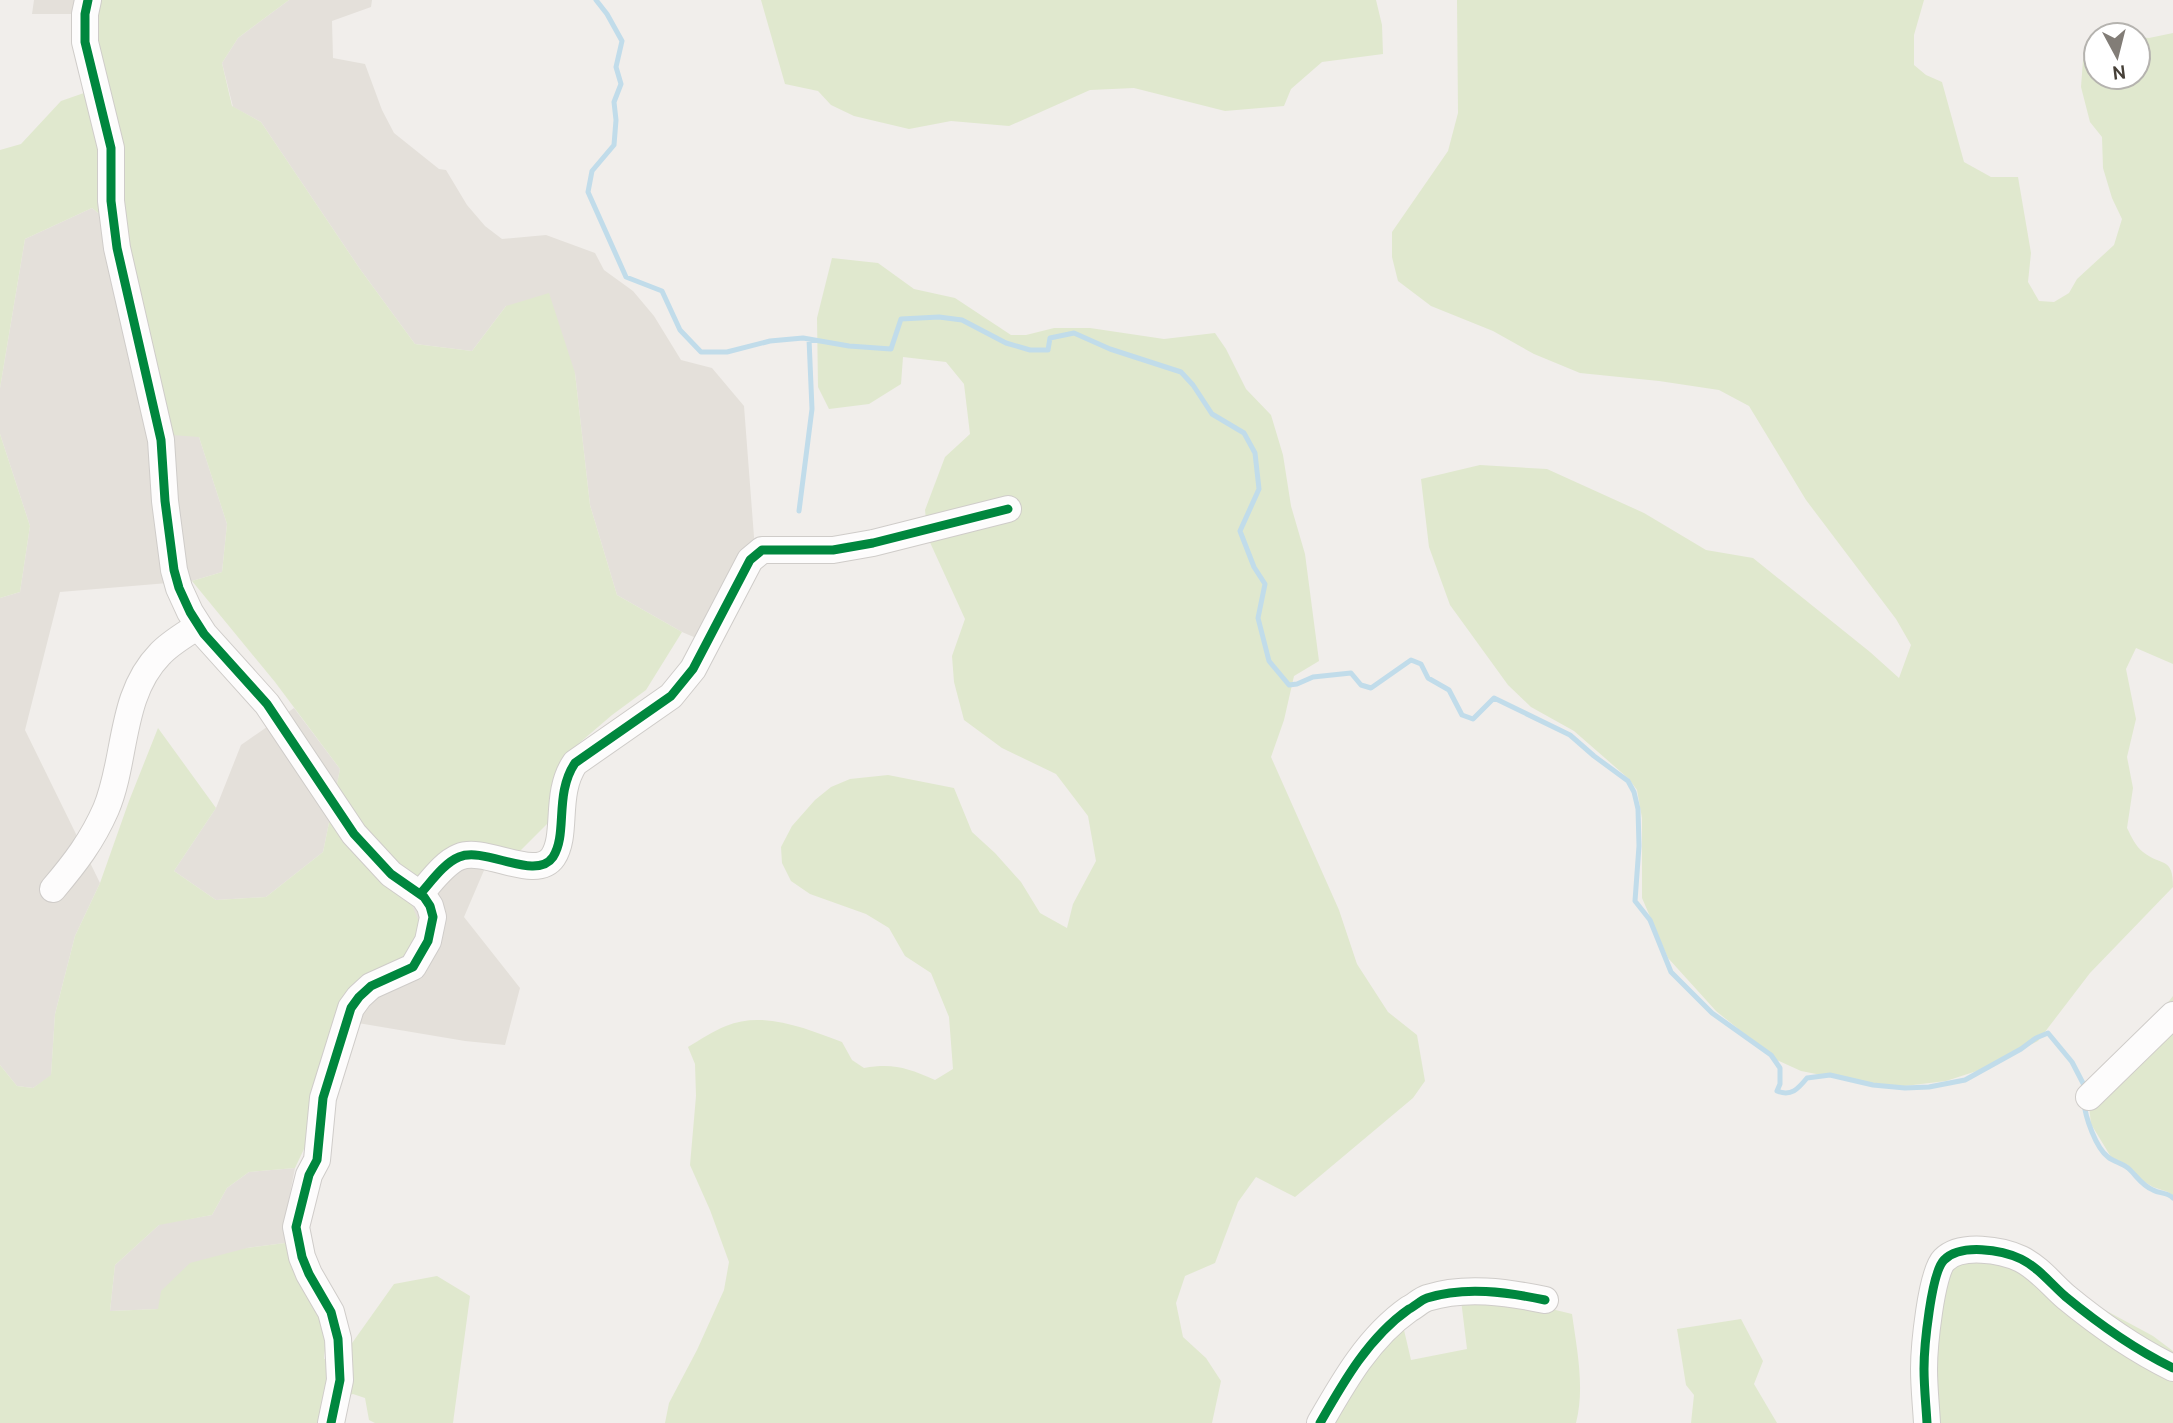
<svg xmlns="http://www.w3.org/2000/svg" width="2173" height="1423" font-family="Cabin,sans-serif">
	<style>
		.residential { fill: #e4e0da }
		.green { fill: #e0e8ce }
		.lines { fill: none; stroke-linecap: round; stroke-linejoin: round }
		.stream { stroke: #c1dcea; stroke-width: 5 }
		.minor-casing { stroke: #cfccc9; stroke-width: 28 }
		.minor { stroke: #fdfcfc; stroke-width: 26 }
		.cycleway-casing { stroke: #fff; stroke-width: 13 }
		.cycleway { stroke: #00873e; stroke-width: 9 }
	</style>
	<rect width="100%" height="100%" fill="#f1eeeb"/>
	<!-- residential -->
	<path class="residential" d="M34,0H82L77,14H32Z
		M289,0H372L371,7L332,21L333,58L365,64L382,110L394,133L439,169L446,170L467,205L485,226L502,239L546,235L595,253L604,270L633,291L654,316L681,360L712,368L744,406L756,563L715,646L682,632L617,595L590,505L575,373L506,306L472,351L415,344L360,269L261,122L233,107L222,63L238,38Z
		M92,208L126,236L199,437L227,524L222,572L192,581L60,592L25,730L100,883L75,936L55,1014L51,1076L33,1088L17,1086L0,1065V598L20,592L30,526L0,434V388L25,239Z
		M294,708L340,769L323,852L266,897L216,900L174,871L216,808L241,745Z
		M456,848L485,868L464,917L520,988L505,1045L465,1041L340,1020L409,898L415,878Z
		M295,1168L287,1209L285,1243L247,1248L159,1309L110,1311L115,1265L160,1224L212,1215L227,1188L249,1172Z"/>
	<!-- green -->
	<path class="green" d="M101,0H289L238,38L222,63L232,106L261,122L360,269L415,344L472,351L506,306L549,293L575,373L590,505L617,595L682,632L646,690L612,715L570,751L554,817L519,852L456,848L415,878L409,898L421,927L402,960L365,986L312,1132L295,1168L249,1172L227,1188L212,1215L159,1225L115,1265L110,1311L158,1309L161,1291L190,1263L247,1248L285,1243C297,1274 322,1304 326,1337C327,1344 324,1353 324,1359L345,1353L394,1284L437,1276L470,1296L453,1423H375L369,1420L365,1398L353,1394L325,1402L321,1423H0V1065L17,1086L33,1088L51,1075L55,1014L75,936L100,883L129,801L158,728L216,808L174,871L216,900L266,897L323,852L340,769L275,682L192,581L222,572L227,524L199,437L172,435L126,236L92,208L25,239L0,388V150L21,144L61,101L104,86L95,36Z
		M761,0H1376L1382,25L1383,54L1322,62L1291,89L1284,106L1225,111L1134,88L1090,90L1009,126L951,121L909,129L854,116L831,105L818,91L785,84Z
		M1457,0H1924L1914,35V65L1926,75L1942,82L1964,162L1991,177H2018L2031,253L2028,282L2039,301L2054,302L2069,293L2077,279L2114,245L2122,219L2112,198L2103,168L2102,137L2090,122L2081,87L2083,60L2096,44V77H2138V37L2149,38L2173,33V664L2136,648L2126,669L2136,719L2127,757L2133,788L2127,828C2131,836 2136,847 2143,852C2162,867 2173,856 2173,887L2090,973L2038,1041L1983,1069L1946,1081L1888,1088L1801,1071L1777,1060L1716,1011L1668,958L1642,898V818L1637,790L1629,779L1574,731L1531,707L1508,685L1450,605L1429,547L1421,479L1480,465L1547,469L1644,513L1706,550L1753,558L1870,652L1899,678L1911,645L1896,619L1806,500L1749,406L1719,390L1659,381L1580,373L1534,354L1493,331L1431,306L1398,281L1392,257V232L1448,151L1458,113Z
		M832,258L878,263L914,289L955,298L1011,335H1026L1054,328H1090L1164,339L1215,333L1226,349L1246,389L1271,415L1283,455L1291,506L1305,554L1319,661L1294,676L1284,720L1271,757L1339,910L1357,964L1388,1012L1417,1035L1425,1081L1413,1098L1295,1197L1256,1177L1238,1202L1215,1263L1185,1276L1176,1303L1183,1337L1206,1358L1221,1381L1212,1423H665L669,1403L697,1350L724,1290L729,1262L710,1210L690,1165L696,1096L695,1064L688,1047C700,1040 713,1031 726,1026C763,1010 807,1029 842,1042L852,1060L864,1068C894,1063 907,1068 935,1080L953,1069L949,1017L931,973L905,956L889,928L866,914L810,894L791,881L782,863L781,847L792,826L815,800L831,787L850,779L888,775L954,788L972,832L995,853L1021,882L1040,913L1067,928L1073,904L1096,861L1088,816L1056,774L1002,748L964,720L954,682L952,656L965,619L928,538L925,510L945,457L970,434L964,384L946,362L903,357L901,384L869,404L829,409L818,387L817,318Z
		M0,434L30,526L20,592L0,598Z
		M2173,996V1196L2168,1192L2153,1187L2138,1178L2128,1165L2111,1157L2091,1124L2089,1105Z
		M1973,1239L2153,1336L2173,1351V1423H1920L1919,1321Z
		M1511,1299L1572,1314C1577,1350 1585,1388 1576,1423H1309L1401,1317L1411,1360L1467,1349L1461,1300Z
		M1741,1319L1763,1361L1754,1384L1777,1423H1691L1694,1395L1686,1385L1677,1329Z"/>
	<g class="lines">
		<!-- stream -->
		<path class="stream" d="M596,0L607,14L622,41L616,67L621,84L614,102L616,120L614,145L592,171L588,192L626,277L662,291L680,330L701,352H727L770,341L803,338L849,346L891,349L901,319L939,317L962,320L1006,343L1030,350H1048L1050,338L1074,333L1110,349L1181,372L1193,385L1212,414L1244,433L1255,453L1259,489L1240,531L1254,567L1265,584L1258,618L1269,661L1289,685L1297,684L1313,677L1351,673L1361,685L1371,688L1411,660L1421,664L1428,678L1449,690L1462,715L1473,719L1494,698L1570,735L1594,756L1628,781L1634,792L1638,809L1639,846L1635,901L1650,920L1671,972L1712,1013L1771,1055L1780,1068V1084L1777,1091C1791,1097 1798,1089 1807,1078L1830,1075L1873,1085L1905,1088L1929,1087L1965,1080L2021,1049L2036,1038L2048,1033L2072,1062L2086,1089
			M799,511L812,409L809,339
			M2084,1102C2085,1117 2096,1148 2108,1157C2114,1162 2122,1163 2128,1168C2137,1176 2141,1185 2153,1190C2160,1194 2167,1192 2173,1198"/>
		<!-- minor casing -->
		<g class="minor-casing">
			<path id="minor" d="M88,0L85,14V42L111,148V201L117,248L161,440L165,501L174,570L179,588L190,612L204,634L267,704L354,834L391,874L424,897L430,906L433,917L428,941L413,967L371,986L359,997L351,1008L323,1098L317,1160L309,1175L296,1227L302,1257L309,1274L331,1312L338,1339L340,1380L331,1423
				M53,889C75,863 92,841 106,809C127,759 119,696 160,654C170,643 186,634 198,626
				M420,894C431,882 444,863 459,857C485,846 536,882 553,857C568,834 554,794 575,763L671,696L693,669L750,560L762,550H833L873,543L1008,509
				M2089,1097L2173,1015
				M1320,1423C1344,1381 1369,1337 1409,1309C1415,1306 1421,1300 1427,1298C1465,1286 1507,1292 1545,1300
				M1927,1423C1926,1405 1924,1387 1924,1369C1924,1348 1931,1273 1944,1260C1961,1243 2002,1250 2021,1259C2039,1268 2051,1284 2066,1297C2100,1325 2134,1349 2173,1368"/>
		</g>
		<!-- minor -->
		<use href="#minor" class="minor"/>
		<!-- cycleway casing -->
		<g class="cycleway-casing">
			<path id="cycleway" d="M88,0L85,14V42L111,148V201L117,248L161,440L165,501L174,570L179,588L190,612L204,634L267,704L354,834L391,874L424,897L430,906L433,917L428,941L413,967L371,986L359,997L351,1008L323,1098L317,1160L309,1175L296,1227L302,1257L309,1274L331,1312L338,1339L340,1380L331,1423
				M420,894C431,882 444,863 459,857C485,846 536,882 553,857C568,834 554,794 575,763L671,696L693,669L750,560L762,550H833L873,543L1008,509
				M1320,1423C1344,1381 1369,1337 1409,1309C1415,1306 1421,1300 1427,1298C1465,1286 1507,1292 1545,1300
				M1927,1423C1926,1405 1924,1387 1924,1369C1924,1348 1931,1273 1944,1260C1961,1243 2002,1250 2021,1259C2039,1268 2051,1284 2066,1297C2100,1325 2134,1349 2173,1368"/>
		</g>
		<!-- cycleway -->
		<use href="#cycleway" class="cycleway"/>
	</g>
	<!-- north arrow -->
	<g transform="translate(2117 56) rotate(173)"><circle r="33" fill="#ffffff" stroke="#b5b3af" stroke-width="2"/>
	<path d="M0-5L12 26L0 18L-12 26Z" fill="#827d77"/>
	<text y="-10" font-size="19" font-weight="bold" text-anchor="middle" fill="#464038">N</text>
	</g>
</svg>
